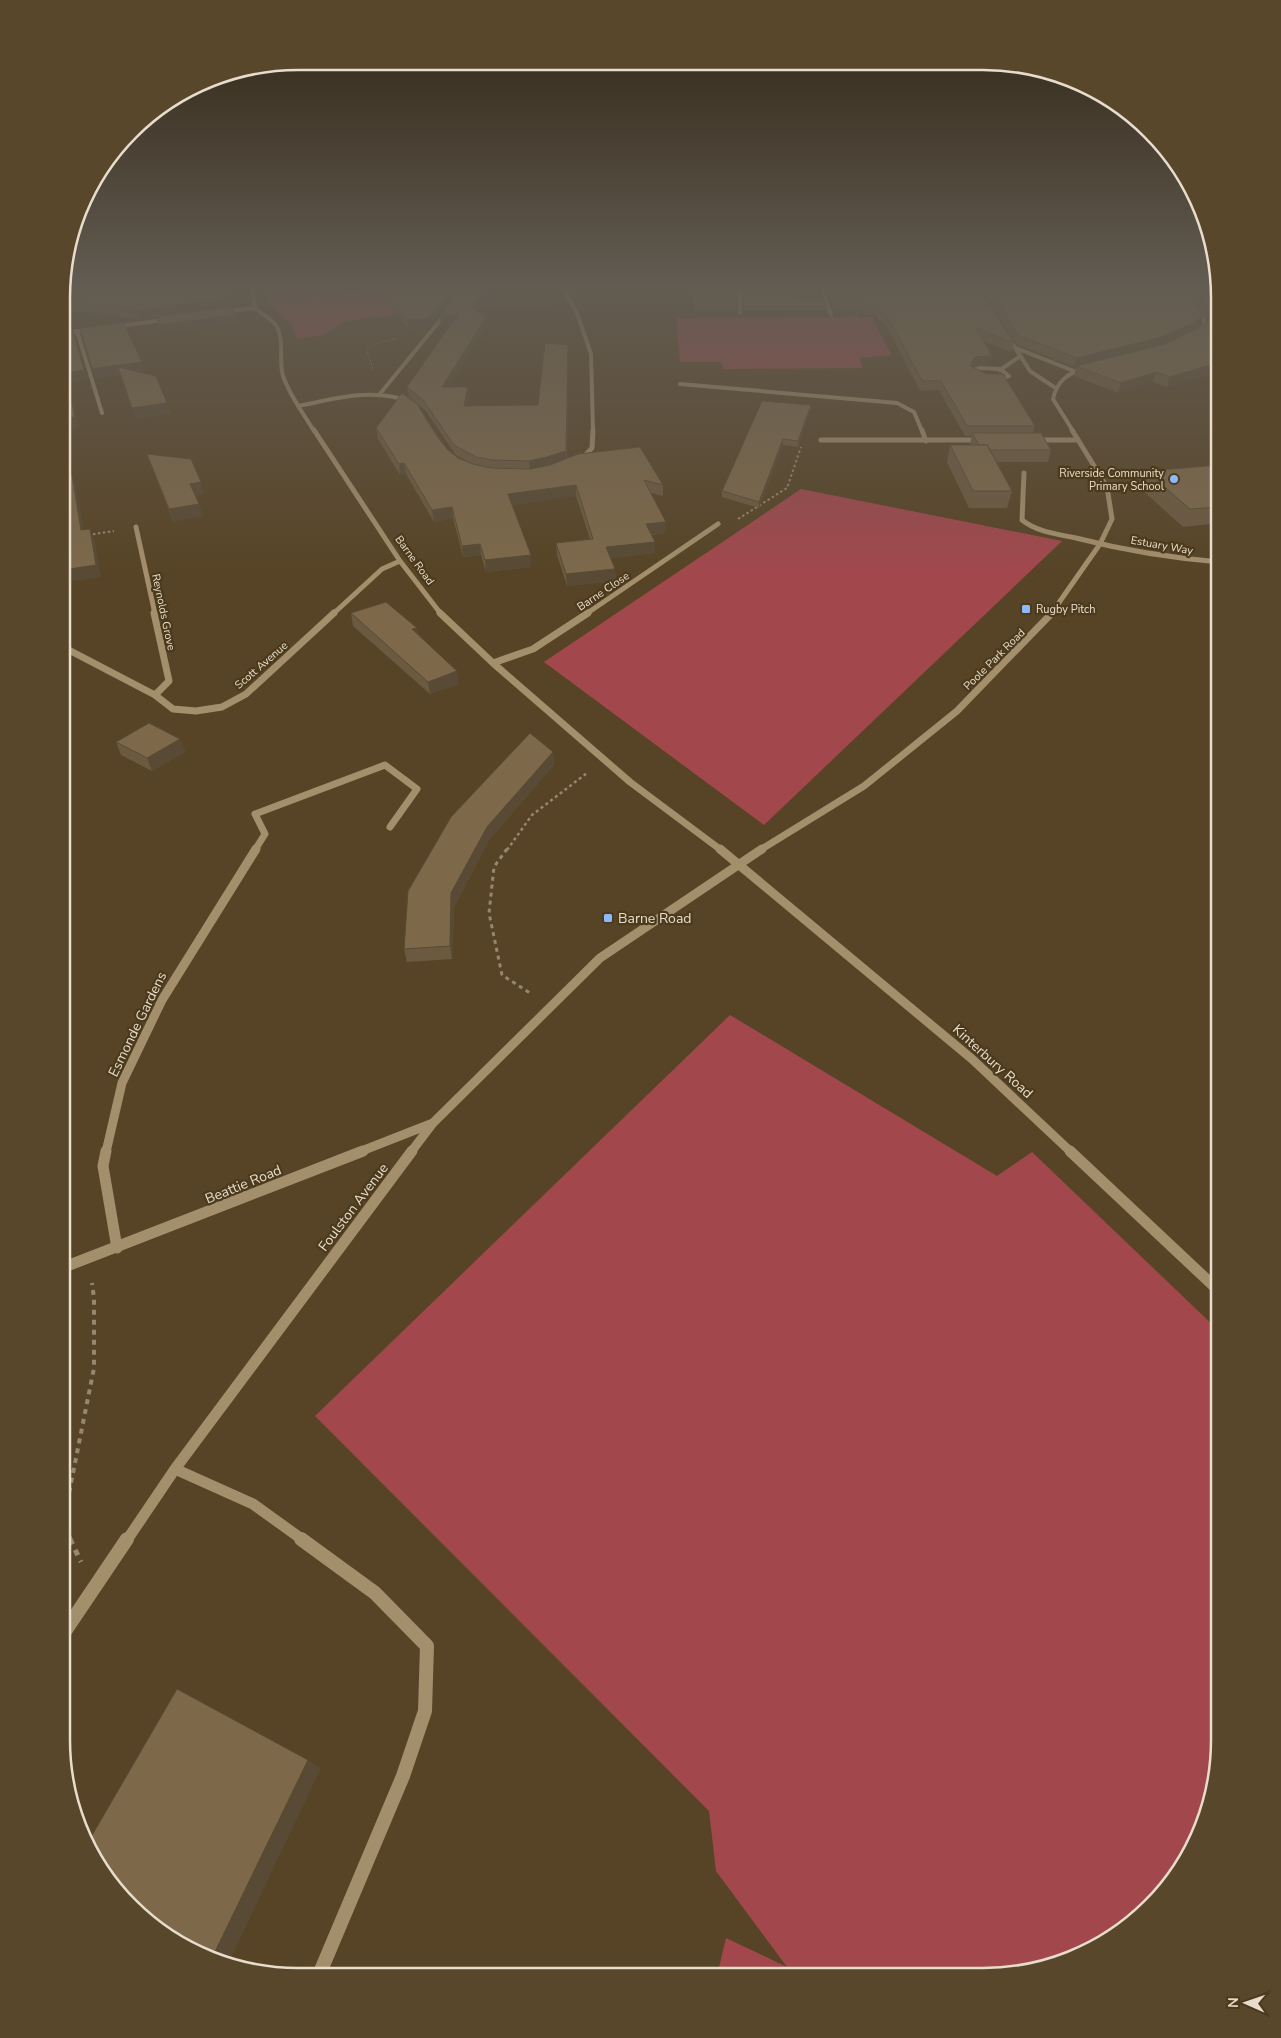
<svg xmlns="http://www.w3.org/2000/svg" width="1281" height="2038" font-family="'Nunito Sans',sans-serif">
	<style>
		.green { fill: #a2484d }
		.lines { fill: none; stroke-linecap: round; stroke-linejoin: round }
		.path-far5 { stroke: #97876f; stroke-width: 1; stroke-dasharray: 2 2; stroke-linecap: butt }
		.path-far4 { stroke: #97876f; stroke-width: 2; stroke-dasharray: 2.5 2.5; stroke-linecap: butt }
		.path-far3 { stroke: #97876f; stroke-width: 2.5; stroke-dasharray: 3 3; stroke-linecap: butt }
		.path-far2 { stroke: #97876f; stroke-width: 3; stroke-dasharray: 4 4; stroke-linecap: butt }
		.path-far1 { stroke: #97876f; stroke-width: 4; stroke-dasharray: 5 5; stroke-linecap: butt }
		.path { stroke: #97876f; stroke-width: 5; stroke-dasharray: 6 6; stroke-linecap: butt }
		.minor-far5 { stroke: #a48f6c; stroke-width: 4 }
		.minor-far4 { stroke: #a48f6c; stroke-width: 5 }
		.minor-far3 { stroke: #a48f6c; stroke-width: 7 }
		.minor-far2 { stroke: #a48f6c; stroke-width: 9 }
		.minor-far1 { stroke: #a48f6c; stroke-width: 11 }
		.minor { stroke: #a48f6c; stroke-width: 14 }
		.wall { fill: #6c5a40; fill-rule: evenodd }
		.shaded-wall { fill: #584a34 }
		.building { fill: #7d694a; stroke: #584a34 }
		.poi-dot { fill: #8db9fc; stroke: #4c3a1c; stroke-width: 2 }
		.labels { text-anchor: middle; stroke-width: 4.5; stroke-linejoin: round; paint-order: stroke }
		.far-poi-label { font-size: 11px; fill: #e8ddcc; stroke: #4c3a1c; text-anchor: end }
		.far-street-label { font-size: 11px; fill: #e8ddcc; stroke: #4c3a1c }
		.poi-label { font-size: 14px; fill: #e8ddcc; stroke: #4c3a1c; text-anchor: start }
		.street-label { font-size: 14px; fill: #e8ddcc; stroke: #4c3a1c }
		.rim { fill: none; stroke: #e8ddcc; stroke-width: 2.5 }
	</style>
	<rect width="100%" height="100%" fill="#574426"/>
	<!-- green -->
	<path class="green" d="M270,287H446L439,310L345,321L323,335L297,339L292,325L269,304L268,294Z
		M872,317L891,355L859,358L863,368L724,369L720,362H680L676,318Z
		M801,489L1062,541L764,825L544,662Z
		M730,1015L997,1176L1032,1152L1219,1331V1756L1207,1816L1171,1884L1127,1928L1073,1959L983,1977L717,1976L726,1938L787,1967L716,1871L709,1811L315,1416Z"/>
	<g class="lines">
		<!-- path-far5 -->
		<path class="path-far5" d="M380,292L387,287
			M286,304L379,292H399
			M477,305L550,307
			M852,316H858L855,309
			M373,369L367,350L374,344L397,338"/>
		<!-- path-far4 -->
		<path class="path-far4" d="M738,519L787,488L801,447
			M88,535L114,531"/>
		<!-- path-far3 -->
		<path class="path-far3" d="M507,850L532,815L587,773"/>
		<!-- path-far2 -->
		<path class="path-far2" d="M507,849L494,867L489,913L502,975L530,993"/>
		<!-- path-far1 -->
		<path class="path-far1" d="M71,1540L63,1523L94,1368V1298L92,1283"/>
		<!-- path -->
		<path class="path" d="M70,1539L81,1562"/>
		<!-- minor-far5 -->
		<path class="minor-far5" d="M255,287L253,293L255,308C261,313 268,317 274,323C286,336 278,359 283,376C290,396 303,413 314,431
			M562,287L577,313L591,354L593,431
			M739,287L740,313
			M821,287L831,315
			M739,295L798,297
			M1196,309L1204,319V326
			M222,312L255,308
			M113,327L170,319
			M77,331L102,413
			M63,333L90,330
			M1007,335L1030,371L1054,387
			M1016,348L1074,371
			M980,368L1000,369L1009,376C997,383 983,382 972,374L974,370Z
			M1000,370L1019,357
			M680,384L897,403L914,412L922,431
			M379,395L447,312
			M298,406C334,399 374,387 410,402
			M1073,431L1053,399C1057,381 1068,373 1085,368"/>
		<!-- minor-far4 -->
		<path class="minor-far4" d="M314,430L400,561L441,614
			M922,430L926,441
			M821,440H981
			M1034,440H1078
			M581,460L592,448L593,430
			M1024,473L1022,520C1037,532 1057,534 1076,538C1123,550 1171,558 1220,562
			M136,527L155,614
			M333,614L382,569L400,561
			M586,614L718,524
			M1051,614L1100,544L1112,519L1107,487L1072,430"/>
		<!-- minor-far3 -->
		<path class="minor-far3" d="M154,613L169,681L155,695
			M440,613L493,663L630,782L721,850
			M63,647L155,695L173,709L196,711L222,707L246,694L334,613
			M493,663L533,649L588,613
			M255,850L265,834L255,814L385,765L417,789L390,827
			M760,850L864,786L957,711L1052,613"/>
		<!-- minor-far2 -->
		<path class="minor-far2" d="M720,849L972,1059L1071,1152
			M106,1152L122,1083L162,1000L256,849
			M359,1152L433,1123
			M411,1152L433,1123L600,958L762,849"/>
		<!-- minor-far1 -->
		<path class="minor-far1" d="M106,1151L103,1166L117,1248
			M1070,1151L1219,1291
			M62,1268L363,1151
			M175,1469L253,1504L303,1540
			M127,1540L175,1469L412,1151"/>
		<!-- minor -->
		<path class="minor" d="M301,1539L375,1593L427,1646L425,1711L403,1776L319,1975
			M61,1637L127,1539"/>
	</g>
	<!-- wall -->
	<path class="wall" d="M63,287H232L227,295L231,307L237,323L160,333L158,325V317L140,319L66,310L63,300L83,291L82,290L71,295L63,294Z
		M399,287H492L476,311L487,326L449,387L469,396L467,406L538,405L568,354L567,458L663,485V496L651,493L665,533L652,535L655,553L611,558L615,569L616,581L567,586L557,555L556,543L590,539L576,496L512,505L531,555V567L486,572L481,555L463,557L453,518L434,522L406,474L400,475L378,439L376,428L437,436L448,450L458,458L471,463L456,455L425,410L409,397L407,387L451,324L441,325L450,304L448,305L430,326L409,329L392,309L391,300Z
		M692,287H736V311H694Z
		M743,287H821L820,295L743,291Z
		M825,287H979L1014,343L1012,352L983,341L990,365L973,366L972,367L1035,426L1033,433L1051,450L1048,462H996L1012,491L1007,508H969L947,462L950,445H970V444L972,436H965L939,390L920,391L886,325L874,315H865L863,311H834Z
		M981,287H1218L1220,298V371L1167,387L1153,382L1118,393L1074,376L1076,367H1074L1016,344ZM1196,305L1207,322L1197,329L1162,344L1190,332L1200,325Z
		M744,294L826,306V311H744Z
		M811,405L810,411L798,447L783,445L759,508L722,497V491Z
		M147,454L204,494L195,495L203,516L173,521Z
		M1220,465V523L1183,527L1140,488L1146,471Z
		M351,613L418,635L459,684L430,694L353,626Z
		M180,739L185,752L152,771L121,755L116,742Z
		M553,752L554,765L489,840L454,907L452,959L407,962L404,949Z"/>
	<!-- shaded-wall -->
	<path class="shaded-wall" d="M68,287H82V290L71,295Z
		M131,287H152L130,299L126,295L127,289Z
		M232,287L227,297L224,288Z
		M485,287H492L472,316L471,308Z
		M451,295L452,303L448,305L430,326L409,329L407,320L447,296Z
		M228,298L231,307L140,319L137,310Z
		M458,314L459,323L441,325L440,316Z
		M235,315L237,323L160,333L158,325Z
		M1203,316L1200,325L1190,332L1159,346L1074,367L1077,358Z
		M486,317L487,326L443,397L442,387Z
		M72,329L88,380L69,383L79,428L63,430L66,373Z
		M568,345L566,461L530,471L529,461Z
		M992,356L990,365L973,366L969,375L970,366L975,357Z
		M142,362L145,372L96,379L92,369Z
		M1220,362V371L1167,387L1170,377Z
		M1156,372L1153,382L1118,393L1121,383Z
		M468,387L469,396L465,416L464,406Z
		M167,403L171,414L136,419L132,408Z
		M811,405L810,411L798,447V441Z
		M783,439V445L759,508V502Z
		M404,463L406,474L400,475L399,464Z
		M72,475L76,486L86,542L81,530Z
		M201,482L204,494L194,496L190,484Z
		M576,485V496L509,506L508,494Z
		M199,504L203,516L173,521L169,509Z
		M452,507L453,518L434,522L432,510Z
		M666,522L665,533L646,535V524Z
		M90,529L95,541L101,577L64,583L63,581V570Z
		M655,542V553L607,559L606,547Z
		M480,544L481,555L463,557L462,546Z
		M531,555V567L486,572L485,560Z
		M615,569L616,581L567,586L566,574Z
		M417,628L419,640L412,629Z
		M457,671L459,684L430,694L428,682Z
		M180,739L185,752L152,771L147,758Z
		M553,752L554,765L489,840L454,907L452,959L450,946L451,893L487,827Z
		M308,1760L321,1768L228,1964L211,1960Z"/>
	<!-- building -->
	<path class="building" d="M82,287H131L127,289L126,295L131,296L148,287H224L228,298L137,310L63,301L90,288Z
		M399,287H485L471,308L486,317L442,387H468L464,406L538,405L545,343L568,345L566,451L547,457L529,461L492,460L476,457L454,445L423,400L407,387L458,314L440,316L453,300L451,295L447,296L429,318L407,320L391,300Z
		M693,287H736L737,303L694,302Z
		M829,287H979L1014,343L976,328L992,356L975,357L970,366L987,374H1003L1035,426H967L941,381H922L888,317L876,307H866L865,302H835Z
		M988,287H1174L1194,302L1203,316L1193,323L1162,337L1077,358L1018,335Z
		M1185,287H1218L1220,298V315L1210,314L1199,296Z
		M744,294L823,298L826,306H744Z
		M232,307L235,315L158,325V316Z
		M1208,321H1220V362L1170,377L1156,372L1121,383L1076,366L1165,344L1197,329Z
		M123,322L142,362L92,369L80,328Z
		M72,329L84,370L66,373L75,417L63,419V330Z
		M118,367L156,376L167,403L132,408Z
		M402,393L417,404L437,436L448,450L458,458L473,464L491,468L530,469L550,465L578,454L640,447L663,485L644,480L666,522L646,524L655,542L606,547L615,569L566,574L556,543L593,539L576,485L508,494L531,555L485,560L480,544L462,546L452,507L432,510L404,463L399,464L376,428Z
		M762,401L811,405L798,441L783,439L759,502L722,491Z
		M972,433H1041L1051,450H990L987,445H979Z
		M950,445H987L1012,491H973Z
		M147,454L191,459L201,482L190,484L199,504L169,509Z
		M1220,465V507L1190,509L1146,471Z
		M72,475L81,530L90,529L96,565L63,570V476Z
		M386,602L417,628L412,629L457,671L428,682L351,613Z
		M149,723L180,739L147,758L116,742Z
		M530,733L553,752L487,827L451,893L450,946L404,949L408,891L451,817Z
		M177,1689L308,1760L211,1960L207,1959L154,1928L110,1884L87,1844Z"/>
	<!-- sky -->
	<linearGradient id="sky" x2="0" y2="1"><stop stop-color="#302515"/><stop offset="0.5" stop-color="#635c52"/><stop offset="1" stop-color="#635c52" stop-opacity="0"/></linearGradient>
	<rect width="1281" height="573" fill="url(#sky)"/>
	<!-- markers -->
	<g class="poi-dot">
		<circle cx="1174" cy="479" r="5"/>
		<rect x="1021" y="604" width="10" height="10" rx="2.5"/>
		<rect x="603" y="913" width="10" height="10" rx="2.5"/>
	</g>
	<g class="labels">
		<!-- far-poi labels -->
		<g class="far-poi-label">
			<text x="1164" y="477">Riverside Community<tspan x="1164" dy="13">Primary School</tspan></text>
			<text x="1036" y="613" text-anchor="start">Rugby Pitch</text>
		</g>
		<!-- far-street labels -->
		<g class="far-street-label">
			<text transform="translate(1162 545) rotate(10)" y="4">Estuary Way</text>
			<text transform="translate(415 560) rotate(54)" y="4">Barne Road</text>
			<text transform="translate(603 591) rotate(-34)" y="4">Barne Close</text>
			<text transform="translate(164 612) rotate(78)" y="4">Reynolds Grove</text>
			<text transform="translate(994 659) rotate(-45)" y="4">Poole Park Road</text>
			<text transform="translate(261 665) rotate(-41)" y="4">Scott Avenue</text>
		</g>
		<!-- poi labels -->
		<g class="poi-label">
			<text x="618" y="923">Barne Road</text>
		</g>
		<!-- street labels -->
		<g class="street-label">
			<text transform="translate(137 1024) rotate(-64)" y="5">Esmonde Gardens</text>
			<text transform="translate(993 1061) rotate(42)" y="5">Kinterbury Road</text>
			<text transform="translate(243 1184) rotate(-22)" y="5">Beattie Road</text>
			<text transform="translate(353 1207) rotate(-53)" y="5">Foulston Avenue</text>
		</g>
	</g>
	<!-- crop -->
	<path d="M0 0H1281V2038H0ZM298 70H983A228 228 0 0 1 1211 298V1740A228 228 0 0 1 983 1968H298A228 228 0 0 1 70 1740V298A228 228 0 0 1 298 70Z" fill="#58472a" fill-rule="evenodd"/>
	<path class="rim" d="M298 70H983A228 228 0 0 1 1211 298V1740A228 228 0 0 1 983 1968H298A228 228 0 0 1 70 1740V298A228 228 0 0 1 298 70Z"/>
	<!-- north arrow -->
	<g transform="translate(1246 2003) rotate(272)" stroke="#4c3a1c" stroke-width="4" paint-order="stroke">
	<path d="M0-4L9 19L0 12L-9 19Z" fill="#e8ddcc"/>
	<text y="-8" font-size="14" font-weight="bold" text-anchor="middle" fill="#e8ddcc">N</text>
	</g>
</svg>
